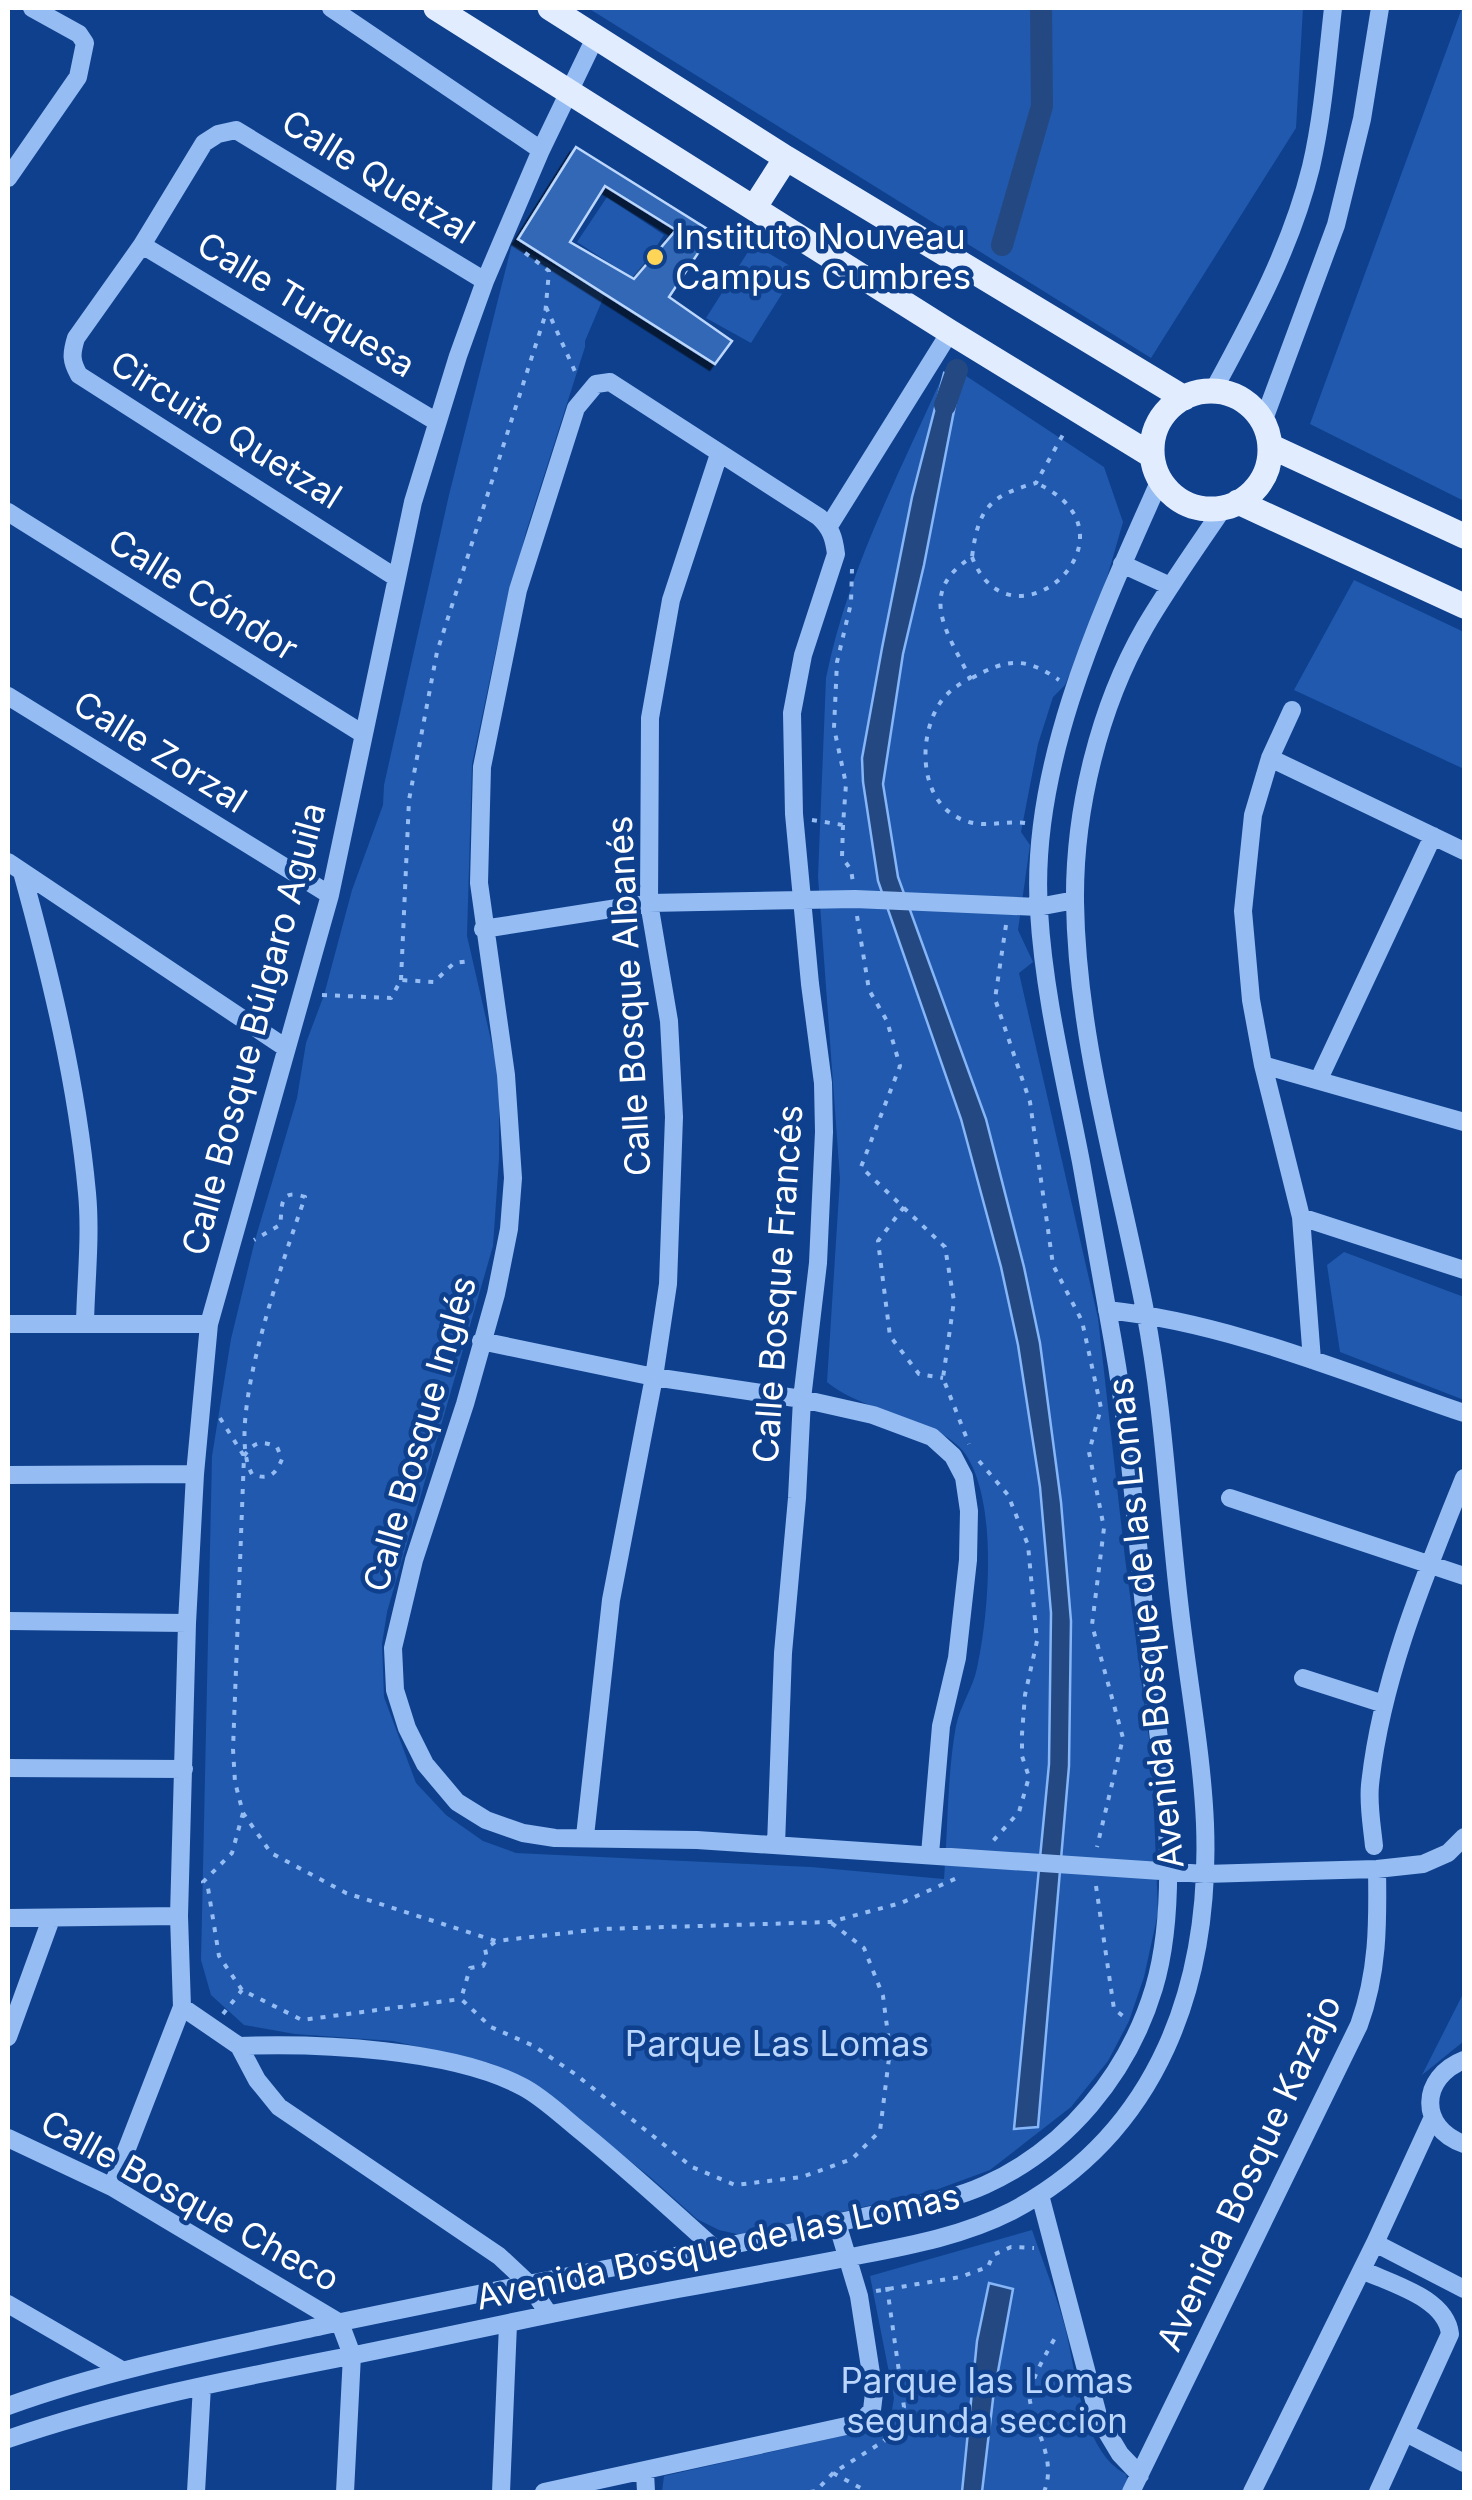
<svg xmlns="http://www.w3.org/2000/svg" width="1472" height="2500" font-family="Inter,sans-serif">
	<style>
		.green { fill: #2059ad }
		.water { fill: #244982; stroke: #86b6f7; stroke-width: 2.5 }
		.lines { fill: none; stroke-linecap: round; stroke-linejoin: round }
		.canal { stroke: #244982; stroke-width: 22 }
		.building { fill: #3267b5; stroke: #bcd7fe; stroke-width: 2.5; fill-rule: evenodd; filter: url(#shadow) }
		.path { stroke: #95bcf3; stroke-width: 4; stroke-dasharray: 5 8; stroke-linecap: butt }
		.minor { stroke: #95bcf3; stroke-width: 18 }
		.major { stroke: #e1ecff; stroke-width: 25 }
		.poi-dot { fill: #ffd557; stroke: #0e408d; stroke-width: 4 }
		.labels { text-anchor: middle; stroke-width: 9; stroke-linejoin: round; paint-order: stroke }
		.street-label { font-size: 35px; fill: #fff; stroke: #0e408d }
		.poi-label { font-size: 35px; fill: #fff; stroke: #0e408d; text-anchor: start }
		.park-label { font-size: 35px; fill: #bcd7fe; stroke: #0e408d }
	</style>
	<defs>
		<filter id="shadow"><feDropShadow dx="-5.5" dy="5.5" stdDeviation="0" flood-color="#0009"/></filter>
	</defs>
	<rect width="100%" height="100%" fill="#0e408d"/>
	<!-- green -->
	<path class="green" d="M588,8H1303L1296,128L1151,358Z
		M1462,8H1464V501L1310,424Z
		M607,197L664,235L634,279L577,242Z
		M512,244L605,294L585,341V347L526,532L496,650L472,764L467,936L499,1075V1159L493,1246L387,1612L382,1644L384,1697L416,1783L446,1815L483,1841L516,1853L811,1867L944,1879C948,1829 947,1775 956,1726C960,1706 973,1688 977,1668C989,1614 999,1497 963,1451C936,1418 862,1412 827,1382L840,1179L818,877L826,678C848,568 903,466 948,364L1104,467L1123,522L1100,602L1065,685L1053,697L1038,744L1021,832L1030,845L1018,930L1033,962L1019,973L1098,1318L1125,1558L1152,1761L1158,1913L1144,1977L1129,2021L1108,2061L1071,2107L990,2170L933,2191L741,2235L719,2230L697,2219L650,2177L532,2082L490,2063L393,2041L295,2034L244,2025L211,1995L201,1960L212,1456L231,1339L255,1240L297,1098L306,1043L324,995L352,890L383,805L384,785L449,495Z
		M753,244L797,270L751,343L706,318Z
		M1354,580L1464,632V769L1294,690Z
		M1344,1252L1464,1297V1400L1340,1352L1327,1265Z
		M1464,1992V2041L1422,2075Z
		M1032,2230C1043,2262 1056,2294 1065,2327C1076,2370 1082,2452 1126,2474L1129,2486L1125,2492H662L664,2476L873,2429L891,2416L894,2398L870,2276Z"/>
	<!-- water -->
	<path class="water" d="M944,373L960,380L924,565L903,654L883,784L898,877L986,1119L1024,1267L1040,1343L1061,1502L1071,1621L1069,1766L1038,2127L1014,2129L1049,1764L1051,1613L1040,1487L1018,1345L1001,1267L961,1119L878,881L863,782L862,758L882,648L912,497Z
		M989,2283L1013,2289L993,2399L982,2492H962L977,2341Z"/>
	<g class="lines">
		<!-- canal -->
		<path class="canal" d="M1002,245L1042,106L1041,8
			M945,405L957,370"/>
	</g>
	<!-- building -->
	<path class="building" d="M576,147L712,232L669,297L732,341L715,364L518,239ZM605,186L676,230L634,279L570,242Z"/>
	<g class="lines">
		<!-- path -->
		<path class="path" d="M546,307L577,376
			M972,557C1011,659 1150,534 1036,483
			M972,678C1006,659 1025,656 1059,680
			M812,820L843,825L846,784L834,728L837,662L851,603L852,569
			M1025,823C1003,820 985,829 963,820C919,803 917,738 940,703C948,691 958,685 970,678C947,632 916,592 972,557C978,510 988,496 1036,483L1065,431
			M843,825L842,857L851,870L853,882
			M857,916L869,990L887,1021L900,1066L861,1167L945,1247L954,1301L943,1378L969,1444
			M1006,925L995,999L1030,1102L1053,1265L1082,1321L1101,1408L1089,1452L1104,1528L1092,1625L1123,1738L1097,1847
			M401,980L409,800L437,652L545,316L549,271L520,249
			M322,995L391,998L401,980L434,982L454,963L470,961
			M904,1207L878,1241L890,1336L919,1374L943,1378
			M220,1418L244,1456L233,1749L235,1782L243,1813L271,1853L346,1893L496,1941L601,1929L830,1922L901,1903L957,1878
			M244,1456C254,1442 261,1440 277,1447L282,1459C276,1474 269,1481 252,1474C223,1424 286,1253 305,1197C277,1187 283,1209 280,1225L254,1240
			M979,1461L1008,1495L1028,1545L1037,1641L1025,1695L1022,1734V1756L1029,1777L1019,1812L992,1842
			M243,1813L232,1853L203,1882L208,1888L219,1956L242,1990L302,2020L461,1999
			M1096,1886L1114,2009L1123,2016
			M495,1942L485,1949L487,1958L483,1966L470,1968L461,1999L491,2027L534,2046L575,2074L692,2167L735,2185L802,2177L852,2159L880,2131L890,2050L883,1996L864,1948L830,1922
			M223,2014L242,1990
			M876,2291L960,2277L988,2267L993,2255L1011,2247L1034,2248
			M833,2473L868,2492
			M810,2492L816,2491L833,2473L884,2441L904,2407L887,2287
			M1044,2492C1057,2460 1035,2432 1030,2401C1028,2382 1047,2353 1056,2336"/>
		<!-- minor -->
		<path class="minor" d="M331,8L541,150
			M8,178L78,77L85,43L79,34L32,8
			M142,245L437,422
			M1213,391C1252,319 1291,248 1311,167C1323,115 1327,61 1333,8
			M1263,422L1336,225L1362,119L1380,8
			M8,512L363,734
			M829,526L950,332
			M1122,564L1170,586
			M395,577L79,375C71,361 71,354 76,338L142,245L204,143L218,134L236,130L485,281
			M8,696L330,895
			M1292,710L1270,758L1253,815L1243,911L1251,1000L1263,1065L1301,1217L1312,1360
			M1270,758L1464,851
			M8,862L286,1048
			M22,872C51,977 77,1084 87,1193C91,1235 86,1280 85,1322
			M483,929L649,903L855,899L1038,907L1075,900
			M1263,1065L1464,1122
			M1319,1079L1433,836
			M1301,1217L1464,1270
			M1107,1310C1230,1323 1348,1374 1464,1413
			M8,1324H209
			M481,1341L654,1377L802,1399L873,1415L932,1437L953,1456L964,1477L969,1511L968,1560L957,1658L941,1726L930,1854
			M8,1475L195,1474
			M1230,1498L1464,1576
			M8,1621L187,1623
			M1303,1678L1384,1704
			M8,1768L184,1769
			M585,1836L611,1600L654,1377L668,1284L674,1117L669,1021L649,903L650,718L671,600L719,454
			M776,1845L783,1653L797,1498L802,1399L818,1263L824,1132L823,1083L810,984L794,814L792,713L803,655L836,554C834,538 831,528 819,517L610,382L596,384L576,408L518,590L482,767L479,883L506,1075L513,1178L509,1229L496,1294L465,1404L414,1560L393,1648L395,1690L407,1728L425,1764L457,1802L486,1820L523,1833L555,1838L697,1840L1205,1874L1377,1869L1423,1864L1448,1853L1464,1837
			M1374,1846C1372,1826 1368,1805 1370,1785C1381,1679 1425,1575 1464,1478
			M8,1918L179,1916
			M8,2037L51,1919
			M239,2046C319,2043 452,2049 523,2087C544,2098 564,2118 583,2133C628,2170 671,2209 715,2249
			M1464,2060C1420,2077 1418,2128 1464,2144
			M8,2138L112,2187L340,2323L352,2355L345,2492
			M112,2187L182,2007
			M1040,2195L1099,2419L1120,2454L1140,2475
			M1375,2243L1464,2289
			M1362,2270C1392,2284 1446,2298 1450,2334L1378,2492
			M8,2304L120,2369
			M548,2313L528,2283L499,2256L279,2107L257,2080L239,2046L182,2007L179,1916L187,1623L195,1474L209,1324L330,895L413,502L458,356L485,281L541,150L595,38
			M8,2406C110,2369 216,2349 322,2326C433,2303 543,2280 654,2260C729,2246 802,2231 876,2214C912,2206 950,2201 985,2185C1067,2148 1128,2074 1154,1988C1182,1894 1162,1762 1150,1665C1138,1558 1132,1449 1113,1342C1102,1282 1092,1222 1081,1162C1065,1079 1044,996 1039,911C1029,765 1102,610 1160,480
			M1406,2433L1464,2463
			M8,2439C121,2400 238,2378 355,2355C463,2333 570,2309 678,2289C739,2278 800,2267 861,2255C913,2245 965,2235 1012,2211C1160,2132 1211,1983 1205,1824C1202,1753 1188,1681 1180,1610C1168,1510 1164,1410 1145,1311C1119,1176 1077,1041 1075,902C1074,810 1099,707 1145,627C1169,586 1197,547 1224,507
			M645,2472L646,2492
			M196,2492L202,2386
			M501,2492L508,2324
			M544,2492L860,2423L872,2410L874,2393L859,2296L837,2223
			M1131,2492L1359,2025C1378,1973 1378,1924 1377,1869
			M1252,2492L1375,2243L1433,2117"/>
		<!-- major -->
		<path class="major" d="M436,8L950,332L1151,455
			M550,8L786,158L1184,398
			M754,208L786,158
			M1152 450a59 59 0 1 1 118 0a59 59 0 1 1-118 0Z
			M1270,446L1464,536
			M1238,502L1464,606"/>
	</g>
	<!-- markers -->
	<circle class="poi-dot" cx="655" cy="257" r="10"/>
	<g class="labels">
		<!-- street labels -->
		<g class="street-label">
			<text transform="translate(378 177) rotate(32)" y="12">Calle Quetzal</text>
			<text transform="translate(306 305) rotate(31)" y="12">Calle Turquesa</text>
			<text transform="translate(226 430) rotate(32)" y="12">Circuito Quetzal</text>
			<text transform="translate(203 595) rotate(32)" y="12">Calle Cóndor</text>
			<text transform="translate(160 752) rotate(32)" y="12">Calle Zorzal</text>
			<text transform="translate(629 996) rotate(-93)" y="12">Calle Bosque Albanés</text>
			<text transform="translate(254 1029) rotate(-75)" y="12">Calle Bosque Búlgaro Aguila</text>
			<text transform="translate(778 1284) rotate(-86)" y="12">Calle Bosque Francés</text>
			<text transform="translate(420 1434) rotate(-74)" y="12">Calle Bosque Inglés</text>
			<text transform="translate(1146 1623) rotate(-96)" y="12">Avenida Bosque de las Lomas</text>
			<text transform="translate(1249 2173) rotate(-65)" y="12">Avenida Bosque Kazajo</text>
			<text transform="translate(190 2201) rotate(29)" y="12">Calle Bosque Checo</text>
			<text transform="translate(718 2247) rotate(-12)" y="12">Avenida Bosque de las Lomas</text>
		</g>
		<!-- poi labels -->
		<g class="poi-label">
			<text x="675" y="249">Instituto Nouveau<tspan x="675" dy="40">Campus Cumbres</tspan></text>
		</g>
		<!-- park labels -->
		<g class="park-label">
			<text x="777" y="2056">Parque Las Lomas</text>
			<text x="987" y="2393">Parque las Lomas<tspan x="987" dy="40">segunda seccion</tspan></text>
		</g>
	</g>
	<!-- border -->
	<rect width="1472" height="2500" fill="none" stroke="#ffffff" stroke-width="20"/>
</svg>
